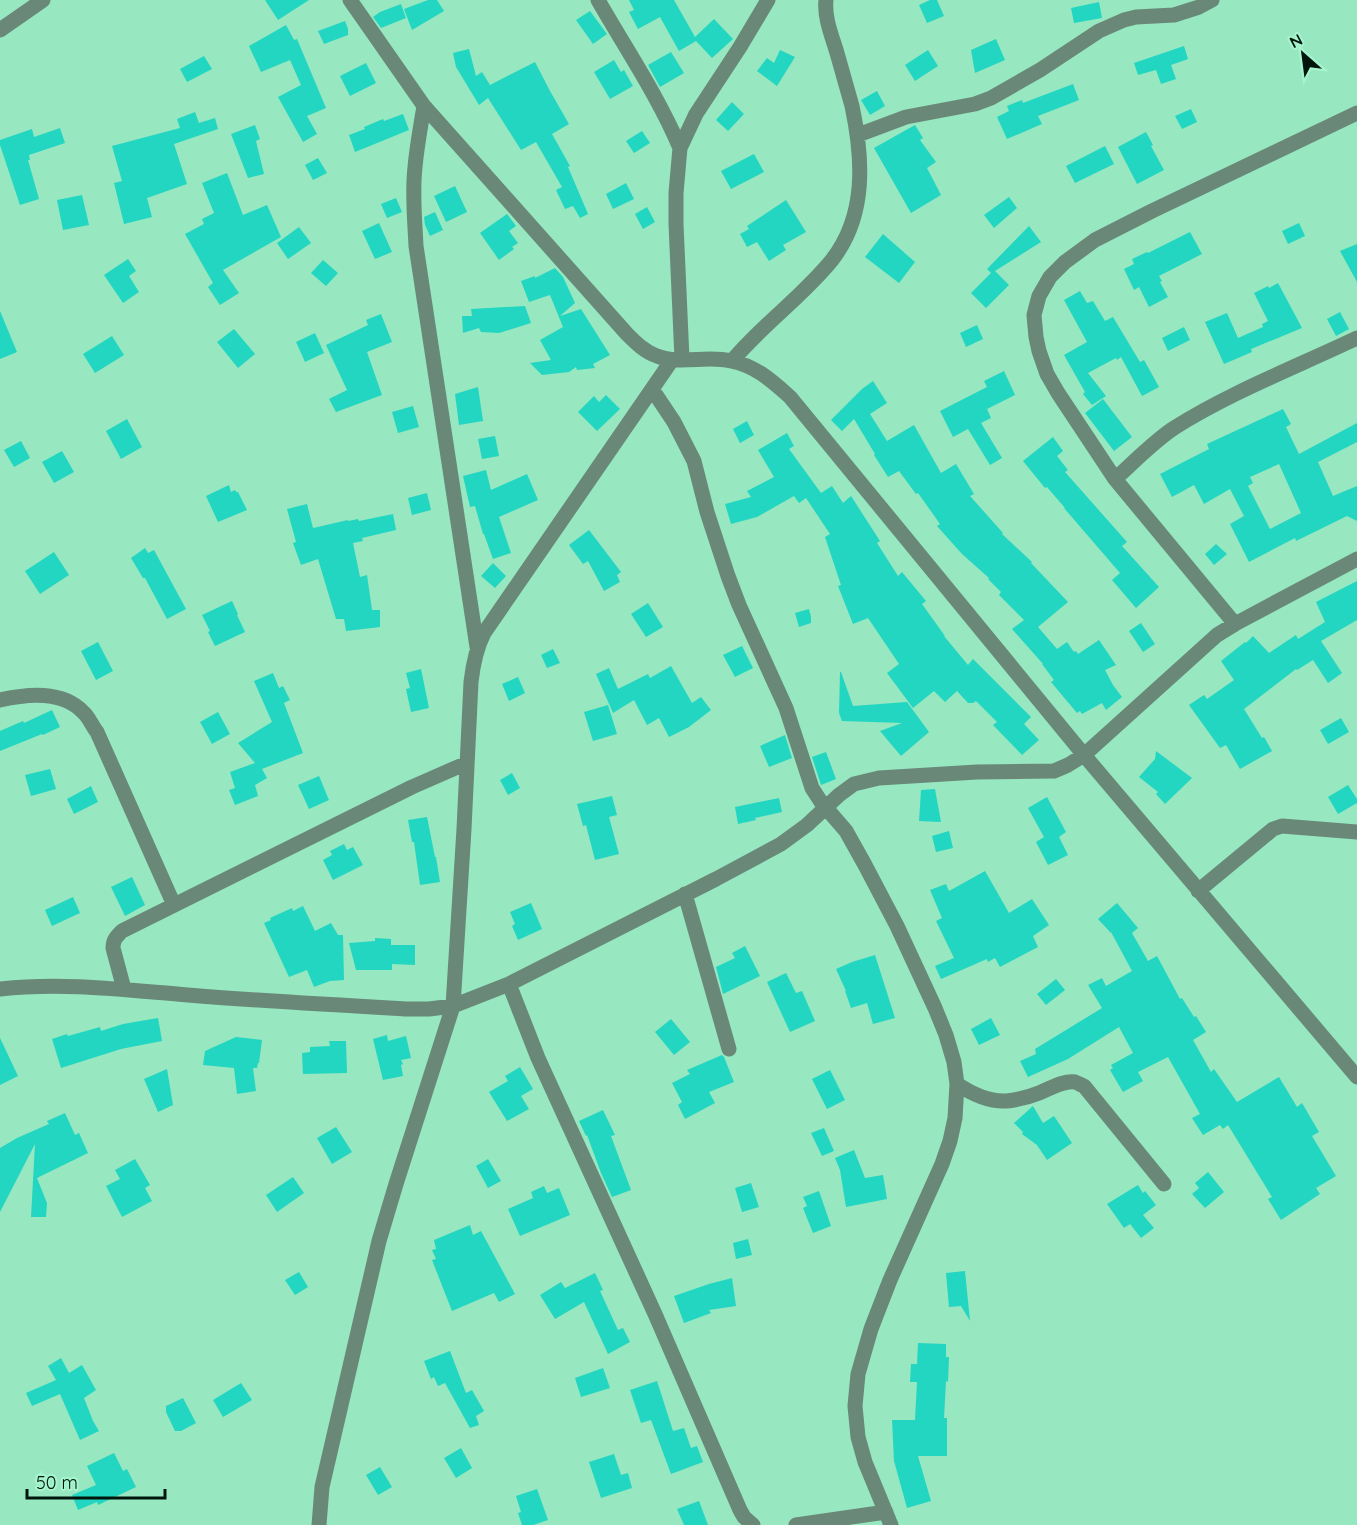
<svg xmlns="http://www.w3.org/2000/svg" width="1357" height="1525" font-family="Quicksand,sans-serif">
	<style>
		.building { fill: #23d6c1; fill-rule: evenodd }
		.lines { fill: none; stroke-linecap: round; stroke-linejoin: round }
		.street { stroke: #698878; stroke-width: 15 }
	</style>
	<rect width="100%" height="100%" fill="#97e7c0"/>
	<!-- building -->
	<path class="building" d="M265,0H309L278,20Z
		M428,0H437L444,11L412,30L404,9Z
		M629,0H674L695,37L714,19L733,39L712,58L696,41L679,51L660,17L638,29L629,12L634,10Z
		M930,0H937L944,16L927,23L919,5Z
		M1099,2L1102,18L1074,23L1071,8Z
		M401,4L406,18L381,28L373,17L380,12Z
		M590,11L607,34L593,44L576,20Z
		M345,21L348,29V35L324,44L318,31Z
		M286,25L294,40L297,39L326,108L307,116L317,134L303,142L278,97L301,85L290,60L261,72L249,46Z
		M996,39L1005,60L975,73L971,50Z
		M1184,46L1188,59L1171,65L1176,79L1161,84L1156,70L1138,75L1134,63Z
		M469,49L476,76L482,72L490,85L535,62L550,91L569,124L552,134L570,166L568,167L588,214L580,218L573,206L565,209L556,190L562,187L536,142L521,150L488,98L479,105L456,67L453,53Z
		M780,50L795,57L777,86L757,71L767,58L774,63Z
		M928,50L938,66L915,81L905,65Z
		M671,52L684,73L660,87L648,65Z
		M204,56L212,69L187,82L180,69Z
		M614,60L621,72L624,70L633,86L610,99L594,72Z
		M366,63L376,83L350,96L340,76Z
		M1073,84L1079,100L1038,116L1042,124L1007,139L997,117L1009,111L1007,106L1022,100L1023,103Z
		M877,91L885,106L870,115L861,100Z
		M732,102L744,114L728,131L716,120Z
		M1191,109L1197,122L1182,129L1175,116Z
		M195,112L199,123L215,118L218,129L174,144L187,184L147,198L152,217L124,224L114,183L122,181L112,146L180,128L177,119Z
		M403,114L409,130L355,152L349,135L365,129L364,127L383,119L384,121Z
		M255,125L260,139L256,141L264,174L248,178L231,134Z
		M915,125L923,138L920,140L936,162L927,168L941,195L911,213L874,148Z
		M60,128L65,143L29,155L30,160H28L39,199L20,205L0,145V140L32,129L34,137Z
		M642,131L650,143L634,153L626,141Z
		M1146,132L1153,145L1151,146L1164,170L1137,184L1118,147Z
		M1105,146L1114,164L1075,183L1066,166Z
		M754,154L764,172L731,189L721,171Z
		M318,158L327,173L313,180L305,165Z
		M227,173L243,215L267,205L281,237L223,270L239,293L220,305L208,287L213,283L185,234L204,224L202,219L214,213L202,183Z
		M626,183L634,199L613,209L606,194Z
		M455,186L467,212L446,222L434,196Z
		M82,195L89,225L63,230L57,200Z
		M1009,197L1017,208L994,228L984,215Z
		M396,198L402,212L387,218L381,204Z
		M786,200L806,232L783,245L786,250L769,261L757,242L747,247L740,234L749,229L747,226Z
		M647,207L655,222L643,229L635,214Z
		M435,212L443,230L430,236L425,225L424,217Z
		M507,214L516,226L509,231L518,243L512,247L514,249L499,260L480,233Z
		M379,223L392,252L375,259L362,231Z
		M1299,223L1305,236L1288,244L1282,231Z
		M1029,226L1041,242L995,271L1009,285L986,308L971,293L991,273L987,269Z
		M299,227L311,243L288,259L277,243Z
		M1190,232L1202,254L1159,276L1162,281L1160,282L1168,297L1149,307L1139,287L1134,290L1124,269L1134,264L1132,259L1147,252L1148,253Z
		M883,234L915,262L899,283L865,257Z
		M1357,244V282L1340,251Z
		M128,259L136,271L129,276L139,292L123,303L104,275Z
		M323,260L338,273L326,286L311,273Z
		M555,268L563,277L575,303L560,316L581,309L610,355L593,364L595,368L577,370L576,367L569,372L542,375L530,363L551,360L540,340L563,327L550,295L529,302L521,281L535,276V278Z
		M1278,283L1302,328L1251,349L1252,352L1224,364L1205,322L1227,313L1238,338L1263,327L1262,324L1268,321L1254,293L1268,286L1269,288Z
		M1080,291L1087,303L1093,301L1105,321L1113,317L1140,362L1144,360L1159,387L1142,396L1121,357L1117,360L1116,358L1088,373L1106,396L1092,405L1083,394L1085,392L1064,355L1087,342L1064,300Z
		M525,306L531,323L499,333L481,332L479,328L463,333L462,316H472L471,309Z
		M0,311L17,352L0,359Z
		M1340,312L1349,329L1336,336L1327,319Z
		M381,314L392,342L367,352L382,395L336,412L329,399L347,390L326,345L368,325L366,320Z
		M977,325L983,339L966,347L960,333Z
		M1184,327L1190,340L1168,351L1162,338Z
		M234,329L255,354L238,368L217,342Z
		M315,333L324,353L305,362L296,342Z
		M112,336L124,355L95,373L83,354Z
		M1004,371L1015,395L987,409L991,418L981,423L1002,458L990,465L968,429L953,437L940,411L987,387L984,381Z
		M873,381L887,403L870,414L887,441L914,425L941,473L956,464L974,494L970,496L1003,533L1002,534L1032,562L1031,563L1068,602L1038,627L1057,649L1067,642L1074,652L1076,651L1078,654L1099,640L1116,665L1105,670L1113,685L1122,697L1106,710L1102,703L1082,714L1080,711L1077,713L1051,682L1054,680L1042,664H1043L1012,629L1024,620L999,595L1001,592L988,579L989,578L962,554L937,526L940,524L918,493L916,494L899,471L888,477L874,455L875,454L854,419L842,431L831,420L862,389Z
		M478,387L483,421L459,425L455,394Z
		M606,395L620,409L597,431L578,412L594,396L599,402Z
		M1103,399L1132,437L1114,451L1085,413Z
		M413,406L419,427L398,433L392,412Z
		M1283,409L1291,424L1286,427L1299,454L1357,423V442L1318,462L1333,496L1357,486V521L1347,516L1296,541L1295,538L1249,562L1230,524L1244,516L1230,489L1204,504L1194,485L1172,497L1160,474L1209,449L1207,444ZM1279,464L1301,513L1270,529L1248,486L1253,483L1250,477Z
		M127,419L142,447L121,459L106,431Z
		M747,421L754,435L740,443L733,429Z
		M787,433L794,446L789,449L821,493L832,486L843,503L851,496L880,541L877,543L898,576L902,572L926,601L922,604L945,636H944L968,665L973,659L1031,717L1024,724L1039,740L1022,755L993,725L997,722L976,701L973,703H968L957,691L945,702L934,691L913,708L887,673L899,664L868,618L853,624L838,586L841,585L825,537L830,534L806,498L799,503L794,496L757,517L731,524L725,504L751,497L747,491L774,477L758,450Z
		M495,436L499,456L482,459L478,439Z
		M1053,437L1063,451L1057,456L1068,470L1065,472L1127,542L1122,546L1159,587L1136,608L1112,580L1120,573L1064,508H1065L1047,487L1045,488L1023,461Z
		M21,441L30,458L14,467L4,450Z
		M62,451L74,472L54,483L42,462Z
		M486,470L491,490L527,474L538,500L499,517L511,553L493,559L484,534H483L475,506L470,507L463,476Z
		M229,485L231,492L235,490L236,492H238L247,510L218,522L206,496Z
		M427,493L431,510L412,515L408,498Z
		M307,504L313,528L348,520V521L358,519L359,521L393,514L396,530L362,538L363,541L353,543L360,577L367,575L372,610H380V627L346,631L344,619H336L318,559L301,565L293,543L296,542L287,509Z
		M589,530L621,572L617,575L620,582L604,591L588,561L583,564L569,545Z
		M1216,544L1227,554L1214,565L1205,554Z
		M145,548L148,553L154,550L186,609L167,619L145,578H143L131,558Z
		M54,552L69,575L40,594L25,571Z
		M493,563L506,576L495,588L481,576Z
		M1357,581V620L1321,641L1342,673L1328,683L1313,660L1297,670L1296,669L1244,709L1262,738L1264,737L1272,751L1240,769L1226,745L1220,748L1189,705L1204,695L1207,699L1234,680L1221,661L1245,642L1246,643L1253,636L1269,653L1296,635L1298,639L1325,622L1316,602Z
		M232,601L238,614L237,615L245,632L215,646L208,632L210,631L202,615Z
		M648,603L663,627L646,637L631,614Z
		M809,609L811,617V623L799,627L795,613Z
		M1141,623L1155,644L1143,652L1129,631Z
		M98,642L113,671L96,680L81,651Z
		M742,646L753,668L735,677L723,655Z
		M553,649L560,663L547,668L541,655Z
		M671,666L692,703L701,697L711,710L689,727L669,737L659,718L647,725L634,700L613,713L596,674L609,668L618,689L648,674L650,678Z
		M421,669L429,708L411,712L406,689L410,688L406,673Z
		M840,672H841L853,706L907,702L929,732L901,756L880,731L902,723L842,721L839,713Z
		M273,673L279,688L283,686L290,700L284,703L303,753L262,769L267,778L255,785L258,796L235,805L229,790L235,788L230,772L255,763L238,743L272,722L254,681Z
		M518,677L525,693L509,701L502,684Z
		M608,705L617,734L593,741L584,712Z
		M52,710L60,727L43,735L42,734L0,751V731L23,721L24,723Z
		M218,712L230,734L212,744L200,722Z
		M1341,718L1349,732L1328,744L1320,730Z
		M785,735L792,758L769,767L760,746Z
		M1156,751L1192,778L1165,804L1156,794L1158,792L1139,777L1155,759Z
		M826,752L836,779L821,785L812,757Z
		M50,769L56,789L31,796L25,775Z
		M512,773L520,788L508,795L500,780Z
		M319,776L329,800L309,809L298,785Z
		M1348,785L1357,799V803L1338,814L1328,797Z
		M91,786L98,802L74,814L67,799Z
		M935,789L941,822L919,821L921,790Z
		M612,796L617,815L609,817L619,854L595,860L586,825L583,826L577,804Z
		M1047,797L1066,832L1059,837L1068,855L1048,865L1036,842L1044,837L1028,808Z
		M779,798L782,812L755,818L756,820L738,824L735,807Z
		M427,817L435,857H436L440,882L420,885L414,842H412L408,820Z
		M949,831L953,848L936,852L932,836Z
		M344,844L347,850L353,847L363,865L333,880L323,860L332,855L330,851Z
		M985,871L1009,913L1032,899L1049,925L1033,936L1038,947L1000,967L995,958L988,962L987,959L941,979L935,966L954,958L936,921L942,918L930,890L946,884L949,891Z
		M132,877L145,905L125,916L111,887Z
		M73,897L80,913L52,926L45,910Z
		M531,903L542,929L518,940L512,926L515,924L510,912Z
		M1117,903L1138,928L1132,933L1148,961L1157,956L1180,999L1182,998L1194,1017L1196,1016L1206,1032L1193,1040L1211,1072L1214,1069L1237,1102L1279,1077L1297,1107L1302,1103L1319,1132L1312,1136L1336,1176L1316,1188L1320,1194L1281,1220L1268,1199L1272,1197L1228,1125L1223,1129L1220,1125L1203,1135L1192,1118L1200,1114L1168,1057L1138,1072L1143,1081L1123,1092L1110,1070L1113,1068L1111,1065L1133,1053L1119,1027L1068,1059L1028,1077L1020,1061L1036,1054L1035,1049L1102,1008L1088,985L1102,978L1106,986L1132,971L1111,932V933L1098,919Z
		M303,906L315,931L331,923L338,935H343L344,980L330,981L314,987L307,970L289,977L264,923L271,920L270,918L292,908L293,911Z
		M375,938L391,939V945H415V965L392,964V970H356L349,943L375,941Z
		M745,946L760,976L723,994L716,967L735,958L732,953Z
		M875,955L895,1018L873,1024L867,1003L851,1008L845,991H846L836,969L852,962Z
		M786,973L796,993L802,991L815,1021L790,1032L767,982Z
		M1056,979L1065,990L1046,1005L1037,994Z
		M158,1018L162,1041L121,1049L61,1068L52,1039L67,1034L68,1036L100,1027L101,1031L123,1024Z
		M991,1018L1000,1035L979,1045L971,1029Z
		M671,1019L690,1042L674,1055L655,1032Z
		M387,1035L388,1041L406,1036L411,1058L401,1060L403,1064L401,1065L403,1076L383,1080L373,1039Z
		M236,1037L262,1040L259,1063H258L257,1068H253L256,1091L237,1094L234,1068L203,1065L205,1051Z
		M0,1038L18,1076L0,1085Z
		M329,1041H346L347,1073L303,1074L302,1053L310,1052V1047L330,1046Z
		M722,1055L724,1057L734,1082L709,1092L715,1103L685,1119L678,1105L682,1102L672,1083L690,1074L687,1070Z
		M520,1067L533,1089L521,1096L529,1109L507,1121L489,1092L508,1081L505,1076Z
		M167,1069L173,1105L158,1112L144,1079Z
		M830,1070L845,1100L827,1109L812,1079Z
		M1033,1106L1043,1123L1054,1116L1072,1143L1047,1160L1037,1145L1022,1134L1023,1132L1014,1123Z
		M603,1110L615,1135L611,1136L631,1190L612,1197L601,1173L587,1135L586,1136L579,1121Z
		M65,1113L75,1135L79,1133L88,1153L37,1178L47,1203L46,1217H31L35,1144L0,1212V1148L17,1138L49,1124L47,1121Z
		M336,1127L352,1152L332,1164L317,1138Z
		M824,1128L834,1151L822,1156L811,1133Z
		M854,1150L865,1178L883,1175L887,1199L846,1207L840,1170L835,1158Z
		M135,1159L150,1185L145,1188L152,1201L122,1217L106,1186L120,1179L115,1170Z
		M488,1159L501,1181L488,1188L476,1166Z
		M1208,1172L1224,1192L1205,1208L1192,1194L1199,1188L1195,1183Z
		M293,1177L304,1193L277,1212L266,1195Z
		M751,1183L759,1207L742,1212L735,1188Z
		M1138,1185L1143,1193L1145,1191L1156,1205L1143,1215L1154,1228L1141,1238L1130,1224L1124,1228L1107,1204Z
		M544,1186L547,1193L559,1188L570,1215L520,1236L508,1209L533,1198L531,1192Z
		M819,1191L831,1226L813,1233L803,1208L807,1206L803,1197Z
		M470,1225L473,1235L481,1231L515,1294L499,1302L494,1293L452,1311L432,1260L436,1259L432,1250L436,1249L434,1240Z
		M748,1239L752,1255L736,1259L733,1243Z
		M965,1271L970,1321L961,1306L949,1307L946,1273Z
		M299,1272L308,1287L295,1295L285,1280Z
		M595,1273L603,1290L600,1291L618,1330L623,1328L630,1342L608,1354L584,1302L555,1319L540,1295L561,1282L565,1288Z
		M732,1278L736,1306L709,1310L711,1313L684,1323L674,1296L709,1284Z
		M918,1343L946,1344V1357H949L948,1382L946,1381L944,1418H947V1456H918L931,1501L907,1508L894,1461L892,1420H915L917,1382H910L911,1364H917Z
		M450,1351L466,1393L472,1390L484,1411L476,1416L479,1425L470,1428L445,1383L438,1386L434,1377L431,1379L424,1361Z
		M61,1358L69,1373L82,1365L96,1390L84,1398L93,1421L99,1431L80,1440L60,1394L32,1406L26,1393L56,1380L48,1366Z
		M603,1368L610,1388L581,1397L575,1378Z
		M657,1381L673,1431L684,1428L691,1448L697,1446L703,1462L671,1474L651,1420L641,1423L630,1390Z
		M241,1383L252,1400L223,1417L213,1400Z
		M183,1398L196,1423L181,1431H175L166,1412V1406Z
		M461,1448L472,1468L456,1478L444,1458Z
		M114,1453L123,1471L127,1469L136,1487L98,1505L97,1502L78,1510L72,1495L96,1485L87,1466Z
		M614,1454L621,1475L628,1473L632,1488L601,1498L589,1462Z
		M380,1467L392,1487L378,1495L366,1475Z
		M537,1489L548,1520L533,1525H522L518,1513L521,1512L516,1496Z
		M699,1501L708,1525H684L677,1509Z"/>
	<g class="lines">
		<!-- street -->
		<path class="street" d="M350,0L424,106L627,334C636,343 645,352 657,356C680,365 707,355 731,361C756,366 772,381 790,397L1084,755L1357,1077
			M598,0C626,49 658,96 680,148
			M0,30L43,0
			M424,106C420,131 415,155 414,181C413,203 415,225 416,246L477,647
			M858,135L906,117L975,104L991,98L1040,70L1099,31L1124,20L1136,17L1174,15L1199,7L1212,0
			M682,359L676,224V193L680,148L696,114L740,47L768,0
			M732,361C763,324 802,297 832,260C867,215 863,158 852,106C847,88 842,71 837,53C832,36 824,18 826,0
			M652,389L674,422L694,461L707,512L728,576L739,605L786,708L812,788L821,802L846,831L865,865L897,926L935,1008L946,1035L954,1062L957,1084L955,1118L950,1141L942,1164L890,1280L871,1329L858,1374L855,1406L858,1437L865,1462L891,1525
			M1115,479C1134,462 1153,442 1174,428C1231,392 1296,367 1357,338
			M1235,624L1115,479L1058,393L1047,374L1039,351L1036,337L1034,315L1039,296L1050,277L1065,262L1095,240L1152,211L1357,113
			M0,700C27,694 62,690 83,712C89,717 92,726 97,732L174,905
			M1198,891L1273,829L1282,826L1357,832
			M685,894L729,1049
			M509,984L538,1058L655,1314L740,1510L744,1517L753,1525
			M0,989C63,982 125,990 188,995C261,1001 335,1005 408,1009H429L453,1006L509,984L716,879L781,844L807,825L839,795L854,784L879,778L977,772L1054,771L1068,765L1084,755L1217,635L1235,624L1357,559
			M124,989L113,948C113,940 116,937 122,931L412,787L467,763
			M957,1084C972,1094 988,1102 1006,1101C1017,1100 1029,1097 1039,1093C1049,1089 1064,1080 1075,1082C1078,1083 1081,1085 1084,1086L1164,1184
			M319,1525L322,1487L379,1241L396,1184L453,1006L464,829L471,682C473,664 476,649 484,633L672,360
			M796,1525L886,1512"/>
	</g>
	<!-- north arrow -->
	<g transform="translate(1303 54) rotate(332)" stroke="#a4f4cd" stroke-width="4.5" paint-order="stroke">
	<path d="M0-4.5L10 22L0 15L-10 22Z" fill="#00160c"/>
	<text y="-9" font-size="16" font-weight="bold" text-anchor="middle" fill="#00160c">N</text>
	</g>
	<!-- scale -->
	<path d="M27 1489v9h138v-9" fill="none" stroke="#00160c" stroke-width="3"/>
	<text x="36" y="1489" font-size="18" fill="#00160c" stroke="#a4f4cd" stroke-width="4.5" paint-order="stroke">50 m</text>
</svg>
